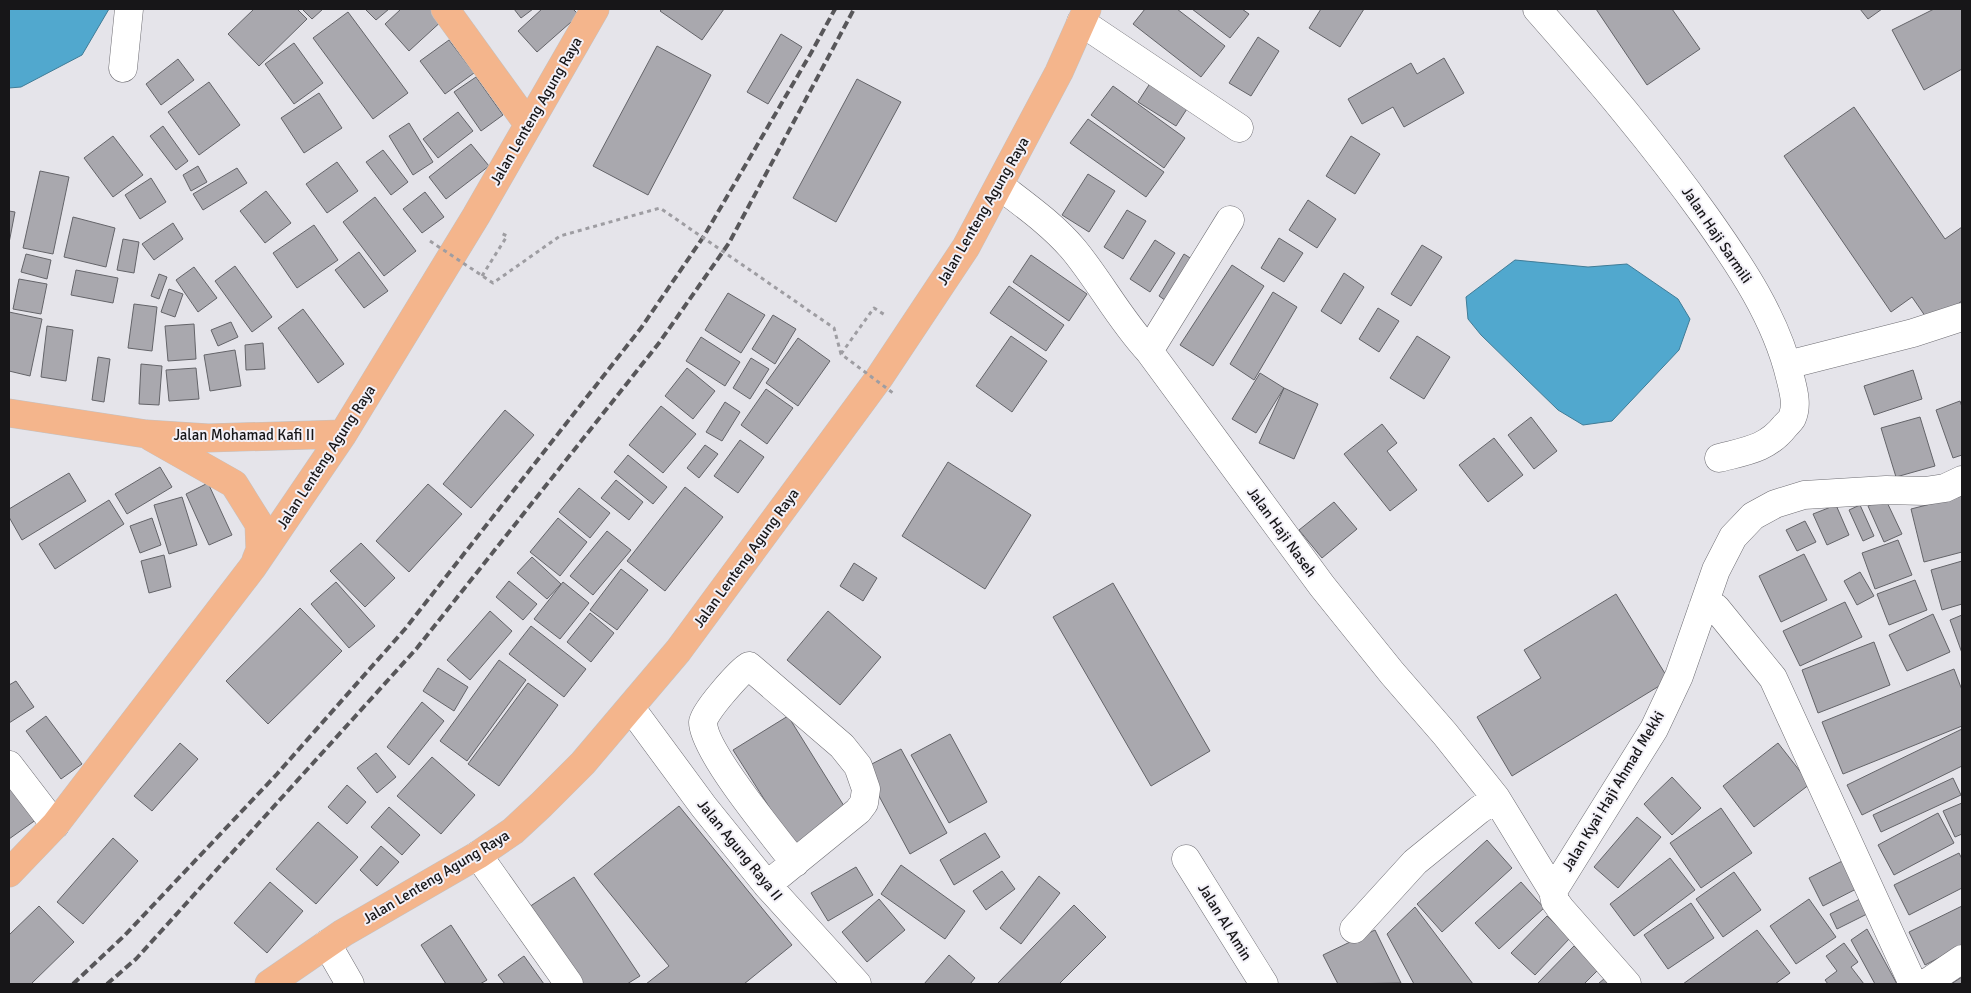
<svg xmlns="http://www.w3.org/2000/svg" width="1971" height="993" font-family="Signika,sans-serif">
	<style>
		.water { fill: #51a8ce; stroke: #407c97 }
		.building { fill: #a9a8ae; stroke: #646469 }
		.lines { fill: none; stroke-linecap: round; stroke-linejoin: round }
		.minor-casing { stroke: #6e6d73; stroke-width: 29 }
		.major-casing { stroke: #c3c2c3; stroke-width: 29 }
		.path { stroke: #9e9da2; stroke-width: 3; stroke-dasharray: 4 4; stroke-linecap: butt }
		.minor { stroke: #fff; stroke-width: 28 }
		.major { stroke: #f4b58c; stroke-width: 28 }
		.rail { stroke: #58575a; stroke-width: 4; stroke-dasharray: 8 4; stroke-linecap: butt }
		.path-bridge { stroke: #9e9da2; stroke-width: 3; stroke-dasharray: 4 4; stroke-linecap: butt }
		.labels { text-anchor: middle; stroke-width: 4; stroke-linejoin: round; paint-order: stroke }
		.street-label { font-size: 15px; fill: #171618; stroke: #f3f1f8 }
	</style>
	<rect width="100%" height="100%" fill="#e5e4ea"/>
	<!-- water -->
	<path class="water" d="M9,9H109L82,55L21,87L9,88Z
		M1515,260L1588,267L1627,264L1678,299L1690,319L1679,350L1612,421L1583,425L1558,410L1481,335L1468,319L1466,297Z"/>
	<!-- building -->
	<path class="building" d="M254,9H297L307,19L259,66L228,34Z
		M302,9H323L312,19Z
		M365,9H389L376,20Z
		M401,9H437L445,18L409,51L385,24Z
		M514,9H533L521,18Z
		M542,9H573L579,15L537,52L518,31Z
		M662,9H724L702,40L660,11Z
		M1145,9H1177L1225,46L1201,77L1133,24Z
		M1192,9H1242L1249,14L1230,38Z
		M1321,9H1364L1340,47L1309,28Z
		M1596,9H1672L1700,49L1647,85Z
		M1860,9H1882L1868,19Z
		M1934,9H1962V69L1924,90L1892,30Z
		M348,12L408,93L373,119L313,38Z
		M781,34L802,47L768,104L747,92Z
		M1258,37L1279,51L1251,96L1229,83Z
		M449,40L474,73L445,94L420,61Z
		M294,43L323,83L294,104L265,64Z
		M657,46L711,75L648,195L593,166Z
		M1444,58L1464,93L1404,127L1393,107L1362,124L1348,99L1411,63L1417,74Z
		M178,59L194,80L161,105L146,84Z
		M1156,74L1194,98L1176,126L1138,102Z
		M476,77L503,115L481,131L454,92Z
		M857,79L901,102L836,222L793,198Z
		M209,82L240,125L199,155L168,112Z
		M1113,86L1185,138L1164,168L1091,115Z
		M319,93L342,128L304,153L281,118Z
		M1854,107L1945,239L1962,227V301L1930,323L1912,297L1891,312L1784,156Z
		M458,112L473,131L438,158L423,139Z
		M1088,119L1164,172L1146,197L1070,143Z
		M409,123L433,162L413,175L389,136Z
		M163,126L188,161L176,170L150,136Z
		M113,136L143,175L113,197L84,158Z
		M1351,136L1380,154L1355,194L1326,176Z
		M471,144L489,166L446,199L429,177Z
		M383,150L408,182L391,195L366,162Z
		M337,162L358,191L327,213L306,184Z
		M198,166L207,182L191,191L183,175Z
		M237,168L247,183L203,210L193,194Z
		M40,171L69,177L53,254L23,248Z
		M1088,174L1115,191L1089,232L1062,215Z
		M151,178L166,202L140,219L125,195Z
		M266,191L291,223L265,243L240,211Z
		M425,192L444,217L422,233L403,209Z
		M375,197L416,251L384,276L343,222Z
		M1308,200L1336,219L1317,248L1289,230Z
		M1127,210L1146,221L1123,259L1104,247Z
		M9,211L15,212L9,243Z
		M73,217L115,228L106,267L64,257Z
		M173,223L183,239L154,260L142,244Z
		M314,225L338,260L297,288L273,253Z
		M1279,238L1303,253L1284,282L1261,268Z
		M123,239L139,242L134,273L117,270Z
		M1155,240L1175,253L1150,292L1130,279Z
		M1422,245L1442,257L1411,306L1391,294Z
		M359,252L388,291L364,308L335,270Z
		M26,254L51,260L47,279L21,272Z
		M1184,254L1201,265L1175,307L1159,296Z
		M1031,255L1087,294L1069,321L1013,282Z
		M1232,265L1264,286L1213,366L1180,345Z
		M235,266L272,317L252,332L215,281Z
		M194,267L217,298L198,312L176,280Z
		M76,270L118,278L113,303L71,295Z
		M1344,273L1364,287L1341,324L1321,311Z
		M159,274L167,277L159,299L151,296Z
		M19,279L47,284L41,314L13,309Z
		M1009,286L1064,325L1046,351L990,313Z
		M169,289L183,294L175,317L161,312Z
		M1273,292L1297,307L1254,380L1230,364Z
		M728,293L765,315L741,353L705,330Z
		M134,304L157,307L152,351L128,348Z
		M1378,308L1399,321L1379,352L1359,339Z
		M303,309L344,364L318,383L278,328Z
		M9,312L42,319L30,376L9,371Z
		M773,315L796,329L775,364L752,349Z
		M231,322L238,337L218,346L211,330Z
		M194,324L196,359L168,361L165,326Z
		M47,326L73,330L66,381L41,377Z
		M1011,336L1047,361L1012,412L976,386Z
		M1417,336L1450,357L1424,399L1390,378Z
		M701,337L740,362L725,386L686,361Z
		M798,338L830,361L798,406L766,383Z
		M263,343L265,369L246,370L245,345Z
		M235,350L241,386L210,391L204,355Z
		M98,357L110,359L104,402L92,400Z
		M751,358L769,369L750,399L733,388Z
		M141,364L162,366L159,405L139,404Z
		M196,368L199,399L169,401L166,370Z
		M687,368L715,391L693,419L665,396Z
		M1913,370L1922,399L1874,415L1864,386Z
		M1260,373L1284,388L1256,433L1232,419Z
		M1284,388L1318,404L1294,459L1259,443Z
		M766,389L793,408L767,444L741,425Z
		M1960,401L1962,407V455L1953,458L1936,410Z
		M725,402L740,412L722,441L706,432Z
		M661,406L696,434L663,473L629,445Z
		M505,410L534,435L471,508L443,484Z
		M1531,417L1557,451L1534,469L1508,435Z
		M1920,417L1935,466L1896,477L1881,428Z
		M1382,424L1397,443L1387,451L1417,490L1390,511L1344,454Z
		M1494,438L1523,475L1488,502L1459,465Z
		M740,440L764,457L738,493L714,476Z
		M705,445L718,454L699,478L687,468Z
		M628,455L667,487L653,504L614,472Z
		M948,462L1031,515L985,589L902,536Z
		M160,467L172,487L127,514L115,494Z
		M69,473L86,501L22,540L9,517V509Z
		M616,480L643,502L629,520L601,498Z
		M208,483L232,535L209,545L186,494Z
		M428,484L462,514L409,572L376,541Z
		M685,487L723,517L665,591L627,561Z
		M579,488L610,513L590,538L559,512Z
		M1962,496V552L1924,562L1911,509Z
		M182,497L197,545L169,554L154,505Z
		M1885,498L1902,534L1884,542L1868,506Z
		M109,500L124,524L55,569L39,544Z
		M1334,502L1357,529L1322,558L1299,530Z
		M1836,505L1849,535L1827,545L1813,514Z
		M1860,505L1874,536L1863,541L1849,510Z
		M152,518L161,545L140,553L130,526Z
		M558,518L587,542L560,576L530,552Z
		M1805,521L1816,542L1797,551L1786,530Z
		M607,531L631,550L593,595L570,576Z
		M1898,540L1912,575L1875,589L1862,553Z
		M361,543L395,578L365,607L330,571Z
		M1804,554L1827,600L1781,622L1759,576Z
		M164,555L171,587L149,593L141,561Z
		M532,557L561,584L547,599L517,573Z
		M1962,561V604L1942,610L1931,570Z
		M854,563L877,578L863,601L840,586Z
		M621,569L648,590L617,630L590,610Z
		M1860,572L1874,596L1857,605L1844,581Z
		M1915,580L1927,610L1889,625L1877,594Z
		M509,581L537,604L523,620L496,597Z
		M336,582L375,626L349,648L311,604Z
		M563,582L589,603L560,639L534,619Z
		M1113,583L1210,751L1151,786L1053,617Z
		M1616,594L1669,680L1512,776L1477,717L1541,678L1524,650Z
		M1845,602L1862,637L1800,666L1783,631Z
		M300,608L342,651L268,724L226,681Z
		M490,611L512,631L470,680L447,660Z
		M828,611L881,657L840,705L787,660Z
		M590,613L614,633L591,662L567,642Z
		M1933,614L1950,652L1907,671L1889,635Z
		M1962,615V653L1950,620Z
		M531,626L586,669L564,697L509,654Z
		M1874,642L1890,685L1818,713L1802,670Z
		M499,660L526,680L467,761L440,741Z
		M438,668L468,687L454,711L423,691Z
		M1954,669L1962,690V726L1843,774L1822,722Z
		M16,681L34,707L9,723V685Z
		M528,683L558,705L499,786L468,764Z
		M422,702L444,721L409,765L387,747Z
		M46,716L82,764L61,779L26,731Z
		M788,716L849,814L795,848L733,750Z
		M1962,729V766L1862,815L1847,785Z
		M950,734L987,802L949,823L911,755Z
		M180,743L198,759L152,811L134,796Z
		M1778,743L1810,784L1754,827L1723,786Z
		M901,749L947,833L910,854L864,768Z
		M376,753L396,777L377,793L357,768Z
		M432,757L475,795L441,834L397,796Z
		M9,773L40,817L9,839Z
		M1672,777L1701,808L1672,835L1644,804Z
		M1953,778L1961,795L1881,832L1873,815Z
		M347,785L366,802L347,824L328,807Z
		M1962,803V834L1955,837L1943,811Z
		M679,806L792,945L744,984H646L669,966L594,874Z
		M389,807L420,835L402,855L371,827Z
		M1721,808L1752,853L1701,888L1670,843Z
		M1938,813L1954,843L1894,875L1878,845Z
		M1637,817L1661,837L1618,888L1594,867Z
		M318,822L358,857L316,904L276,869Z
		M985,833L1000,857L954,885L940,860Z
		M113,838L138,861L83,924L57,902Z
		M1487,840L1512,868L1442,932L1417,904Z
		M381,846L399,862L377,886L360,870Z
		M1959,853L1962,859V888L1909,915L1894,885Z
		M1670,858L1695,890L1634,936L1610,904Z
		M1848,858L1862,886L1823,906L1809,878Z
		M901,865L965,911L945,939L881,894Z
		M856,867L873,895L828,921L811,893Z
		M1002,871L1015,889L986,910L973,891Z
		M1734,872L1761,910L1723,937L1696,899Z
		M1039,876L1060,893L1021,944L1000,928Z
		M574,877L640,976L627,984H581L529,907Z
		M270,882L303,911L267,953L234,923Z
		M1521,882L1544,908L1499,949L1475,923Z
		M1864,897L1871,912L1837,929L1830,914Z
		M879,899L905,930L867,962L842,932Z
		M1809,899L1836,937L1796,964L1770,926Z
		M1691,903L1714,938L1668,969L1644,935Z
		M1074,905L1106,937L1059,984H997Z
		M39,906L74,942L31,984H9V935Z
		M1962,906V946L1925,965L1909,932Z
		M1415,907L1473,984H1414L1387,934Z
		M1547,916L1570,938L1535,975L1511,953Z
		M451,925L487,980L480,984H446L421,945Z
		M1867,929L1897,984H1875L1851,940Z
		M1375,930L1401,983L1338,984L1323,955Z
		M1757,930L1790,973L1775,984H1683Z
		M1844,943L1858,962L1851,967L1864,984H1828L1825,980L1837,971L1826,956Z
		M1574,946L1598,970L1584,984H1537Z
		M949,955L975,978L970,984H924Z
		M524,956L544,984H505L498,975Z
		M1612,972L1624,984H1598Z
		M1962,977V984H1951Z"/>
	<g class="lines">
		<!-- minor casing -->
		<g class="minor-casing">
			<path id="minor" d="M1537,9C1596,76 1654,144 1706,217C1740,265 1776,318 1790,377C1793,389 1798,405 1792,418C1791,420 1787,424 1785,426C1767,449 1746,451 1719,458
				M1081,22L1239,128
				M123,68L129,9
				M1000,186C1026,206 1053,225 1074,250C1101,283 1120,320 1149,351L1322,586L1392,673L1445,734L1496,798L1553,891L1555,901L1560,908L1627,984
				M1149,351L1230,220
				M1787,365L1913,333L1962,317
				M1703,607L1709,606L1716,608L1773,678L1913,984
				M631,708L704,807L767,885L857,984
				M9,765L55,825
				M478,855L569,984
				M1186,859L1264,984
				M767,885L858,811L864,803L866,789L858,766L842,746L749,666C740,671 703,713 703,722C703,751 775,837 795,863
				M1553,891L1654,729L1679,676L1716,570L1733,537L1753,516L1775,504L1804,495L1886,490L1925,491L1945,488L1962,480
				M1354,929L1415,862L1479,810L1496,798
				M327,944L350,984
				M1925,984L1962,959"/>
		</g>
		<!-- major casing -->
		<g class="major-casing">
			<path id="major" d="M445,9L528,124
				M9,413L146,434L208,438L343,434
				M151,437L234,484L259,524L260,550L256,560
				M9,873L55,825L252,568L343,434L476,216L595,9
				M269,984L343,933L478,855L513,831L541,805L583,763L678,651L879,378L966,247L1059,72L1087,9"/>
		</g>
		<!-- path -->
		<path class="path" d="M482,276L507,236L501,233
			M841,354L874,308L885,315"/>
		<!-- minor -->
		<use href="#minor" class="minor"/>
		<!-- major -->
		<use href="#major" class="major"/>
		<!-- rail -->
		<path class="rail" d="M73,984L125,935L277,774L405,629L641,328L704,236L811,53L835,9
			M107,984L136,959L417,648L659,343L729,243L854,9"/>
		<!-- path-bridge -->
		<path class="path-bridge" d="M430,241L493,283L560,236L660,208L834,328L841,354L893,393"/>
	</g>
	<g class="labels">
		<!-- street labels -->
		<g class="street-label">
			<text transform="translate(536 111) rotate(-60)" y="5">Jalan Lenteng Agung Raya</text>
			<text transform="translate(983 211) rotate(-60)" y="5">Jalan Lenteng Agung Raya</text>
			<text transform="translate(1717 235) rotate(56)" y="5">Jalan Haji Sarmili</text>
			<text x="244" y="440">Jalan Mohamad Kafi II</text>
			<text transform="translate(326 457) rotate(-57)" y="5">Jalan Lenteng Agung Raya</text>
			<text transform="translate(1282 532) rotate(54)" y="5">Jalan Haji Naseh</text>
			<text transform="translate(746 558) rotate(-54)" y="5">Jalan Lenteng Agung Raya</text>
			<text transform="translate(1613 791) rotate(-59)" y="5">Jalan Kyai Haji Ahmad Mekki</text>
			<text transform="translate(740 850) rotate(51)" y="5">Jalan Agung Raya II</text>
			<text transform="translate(436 877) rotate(-31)" y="5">Jalan Lenteng Agung Raya</text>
			<text transform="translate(1225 922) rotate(58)" y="5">Jalan Al Amin</text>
		</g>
	</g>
	<!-- border -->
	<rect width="1971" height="993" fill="none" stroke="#171618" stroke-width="20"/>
</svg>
